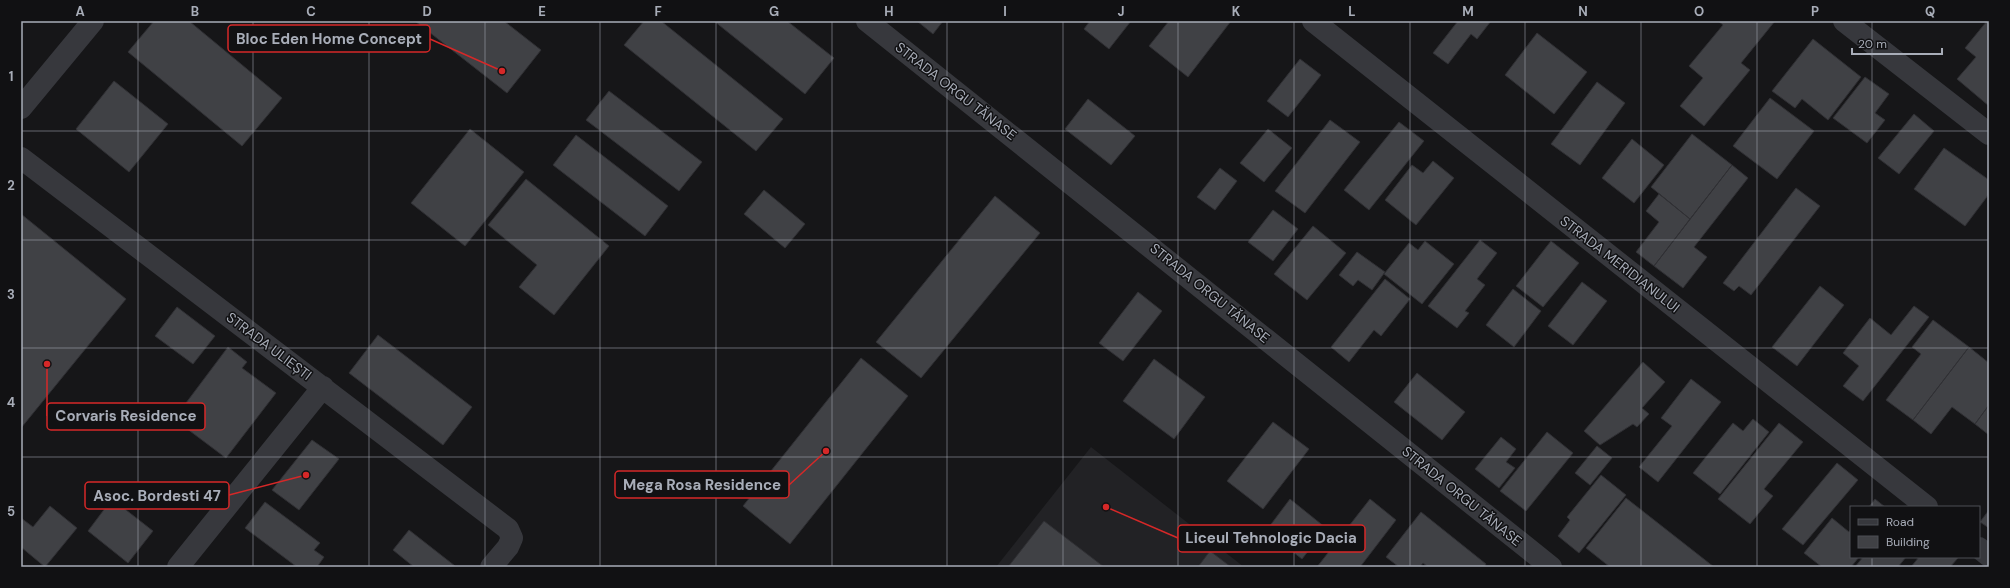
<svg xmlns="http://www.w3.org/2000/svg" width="2010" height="588" font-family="'DM Sans',sans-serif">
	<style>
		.built { fill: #222225 }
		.building { fill: #404145; stroke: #303034 }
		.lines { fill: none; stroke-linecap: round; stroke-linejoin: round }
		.minor { stroke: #37383d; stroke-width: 22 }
		.grid { fill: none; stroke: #a8adb8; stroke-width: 1; stroke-opacity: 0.55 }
		.labels { text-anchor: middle; stroke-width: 3; stroke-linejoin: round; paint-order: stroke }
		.street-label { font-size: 14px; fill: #a8adb8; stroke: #111113 }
		.leader { fill: none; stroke: #d62828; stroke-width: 1.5 }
		.callout-dot { fill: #d62828; stroke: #111113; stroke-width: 1.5 }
		.callout { fill: #111113; stroke: #d62828; stroke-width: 1.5 }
		.callout-label { font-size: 15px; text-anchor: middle; font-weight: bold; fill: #a8adb8 }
		.neatline { fill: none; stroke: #a8adb8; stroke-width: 1.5 }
		.grid-label { font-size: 13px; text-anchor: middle; font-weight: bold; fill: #a8adb8 }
	</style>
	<rect width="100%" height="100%" fill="#161618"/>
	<!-- built -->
	<path class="built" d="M1091,447L1244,567H996Z"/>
	<!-- building -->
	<path class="building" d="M154,21H189L282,98L242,146L128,52Z
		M415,21H504L541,50L507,93Z
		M644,21H661L783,119L756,151L624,45Z
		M714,21H787L834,58L805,94Z
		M917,21H943L933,34Z
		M1090,21H1131L1109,49L1084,29Z
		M1169,21H1231L1188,77L1149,46Z
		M1458,21H1491L1477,39L1471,34L1448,64L1433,53Z
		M1718,21H1775L1741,63L1750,70L1704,126L1680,106L1703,78L1689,66L1723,25Z
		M1987,21H1989V106L1957,79L1976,57L1965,48Z
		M1537,33L1587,72L1554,114L1505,75Z
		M1813,39L1861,77L1828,120L1802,99L1795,108L1772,91Z
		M1300,59L1321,75L1288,117L1267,101Z
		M1865,77L1889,94L1875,113L1885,120L1867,143L1833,118Z
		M114,81L168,124L129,172L76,129Z
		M1597,82L1625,103L1580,165L1551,144Z
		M609,91L702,162L679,191L586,120Z
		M1770,98L1814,131L1777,179L1733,146Z
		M1088,99L1135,136L1111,165L1065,129Z
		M1914,114L1934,131L1899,174L1878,158Z
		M1330,120L1360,142L1305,213L1275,191Z
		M1399,122L1424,141L1369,210L1344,190Z
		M470,129L524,172L465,246L411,203Z
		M1268,129L1292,148L1264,182L1240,163Z
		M1692,134L1732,165L1690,219L1651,187Z
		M576,135L668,206L645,236L553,165Z
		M1632,139L1664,165L1634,203L1602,178Z
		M1944,148L1989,180V194L1965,226L1914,189Z
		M1433,161L1454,178L1416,225L1385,200L1412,165L1423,173Z
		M1732,165L1748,178L1694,247L1707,257L1683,288L1654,266Z
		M1220,168L1237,181L1215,210L1197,197Z
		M526,179L609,246L554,315L519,287L537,265L488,225Z
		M1796,188L1820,206L1751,295L1739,286L1734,291L1723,283Z
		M764,190L805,224L785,248L744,214Z
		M1659,194L1690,219L1654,266L1636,252L1659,222L1646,211Z
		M995,196L1040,233L921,378L876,342Z
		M1273,210L1298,229L1273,261L1248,242Z
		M21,214L126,299L21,428Z
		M1313,226L1346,253L1307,300L1274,274Z
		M1480,240L1497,253L1477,279L1485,285L1465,311L1469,313L1457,328L1428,306Z
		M1425,241L1454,264L1422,304L1384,274L1409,243L1418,250Z
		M1551,241L1579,263L1543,307L1516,286Z
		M1357,252L1385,272L1372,290L1358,280L1353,286L1339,275Z
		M1385,279L1410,299L1381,336L1374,330L1349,362L1331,347Z
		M1582,282L1607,301L1573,345L1548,326Z
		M1820,286L1844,305L1797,366L1772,347Z
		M1513,289L1541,311L1514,347L1486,325Z
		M1138,292L1162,311L1123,361L1099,343Z
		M1914,306L1929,317L1863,401L1843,386L1859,366L1843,353L1870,318L1891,335Z
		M177,307L215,336L193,364L155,336Z
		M1933,320L1969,347L1913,420L1886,400L1921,354L1912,347Z
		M378,335L472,407L443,445L349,373Z
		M228,347L247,362L242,368L276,393L226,458L174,419Z
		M1969,347L1989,363V405L1975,424L1952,407L1931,434L1913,420Z
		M861,358L908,396L790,544L743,506Z
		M1154,359L1205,397L1174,439L1123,401Z
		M1643,362L1665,382L1642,408L1649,414L1637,427L1633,424L1600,445L1584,431Z
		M1417,373L1465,412L1442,440L1394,402Z
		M1691,379L1721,402L1658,482L1639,467L1672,426L1661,418Z
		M1989,405V435L1975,424Z
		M1753,419L1769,432L1720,494L1693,473L1733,423L1743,431Z
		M1273,422L1309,449L1263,509L1227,481Z
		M1779,423L1803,442L1764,489L1773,496L1750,524L1718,499Z
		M1547,432L1573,453L1526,511L1500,491Z
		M1501,437L1516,449L1506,462L1515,468L1499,488L1475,469Z
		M312,440L339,459L299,510L272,490Z
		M1597,446L1612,458L1590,485L1575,473Z
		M1837,463L1858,480L1803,545L1782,529Z
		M1601,475L1626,495L1579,553L1558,536L1570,520L1567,517Z
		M1626,498L1714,567H1610L1586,548Z
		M112,499L153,531L128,563L88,531Z
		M1290,499L1326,528L1302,559L1266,531Z
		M1370,499L1396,520L1360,567H1317Z
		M1875,499L1885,507H1869Z
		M265,502L320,543L314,550L324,557L317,567H297L245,528Z
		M50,506L77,528L45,567L21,547V518L33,527Z
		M1989,510V528L1980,522Z
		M1421,512L1486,564L1484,567H1428L1423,563L1420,567H1399L1386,557Z
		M1832,518L1849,532L1851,529V557H1859L1851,567H1822L1804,553Z
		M1044,521L1104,567H1008Z
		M409,530L455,566L454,567H414L393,550Z
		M1210,551L1231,567H1198Z
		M1863,557H1906L1898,567H1855Z
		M1919,557H1956L1958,558L1950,567H1911Z"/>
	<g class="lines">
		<!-- minor -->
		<path class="minor" d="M867,21L1551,567
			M1313,21L1927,507
			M1844,21L1989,134
			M21,108L93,21
			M21,158L508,529L512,538L508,547L491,567
			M1979,548L1989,556
			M178,567L323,387"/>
	</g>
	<!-- grid -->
	<path class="grid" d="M138,21V567M253,21V567M369,21V567M485,21V567M600,21V567M716,21V567M832,21V567M947,21V567M1063,21V567M1178,21V567M1294,21V567M1410,21V567M1525,21V567M1641,21V567M1757,21V567M1872,21V507M21,131H1989M21,240H1989M21,348H1989M21,457H1989M1872,557V567"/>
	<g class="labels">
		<!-- street labels -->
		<g class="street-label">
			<text transform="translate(956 91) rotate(38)" y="5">STRADA ORGU TĂNASE</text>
			<text transform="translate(1620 264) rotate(38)" y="5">STRADA MERIDIANULUI</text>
			<text transform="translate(1210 293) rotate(39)" y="5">STRADA ORGU TĂNASE</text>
			<text transform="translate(269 346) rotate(37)" y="5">STRADA ULIEȘTI</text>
			<text transform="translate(1462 496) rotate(39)" y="5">STRADA ORGU TĂNASE</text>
		</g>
	</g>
	<!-- callouts -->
	<path class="leader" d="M502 71L430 39M47 364L47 416M826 451L789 485M306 475L229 495M1106 507L1178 538"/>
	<g class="callout-dot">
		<circle cx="502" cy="71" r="4"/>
		<circle cx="47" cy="364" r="4"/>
		<circle cx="826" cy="451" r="4"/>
		<circle cx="306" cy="475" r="4"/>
		<circle cx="1106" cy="507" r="4"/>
	</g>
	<g class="callout">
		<rect x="228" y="25" width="202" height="27" rx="4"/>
		<rect x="47" y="403" width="158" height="27" rx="4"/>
		<rect x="615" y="471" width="174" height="27" rx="4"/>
		<rect x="85" y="482" width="144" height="27" rx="4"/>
		<rect x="1178" y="525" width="187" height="27" rx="4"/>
	</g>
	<g class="callout-label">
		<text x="329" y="44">Bloc Eden Home Concept</text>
		<text x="126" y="421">Corvaris Residence</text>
		<text x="702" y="490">Mega Rosa Residence</text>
		<text x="157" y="501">Asoc. Bordesti 47</text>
		<text x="1271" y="543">Liceul Tehnologic Dacia</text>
	</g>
	<!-- border -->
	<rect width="2010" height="588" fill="none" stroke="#111113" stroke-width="44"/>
	<!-- legend -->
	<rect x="1850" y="506" width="130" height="52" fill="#111113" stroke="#4d4f55"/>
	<rect x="1858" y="519" width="20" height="6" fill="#37383d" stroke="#4d4f55"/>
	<text x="1886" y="526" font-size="12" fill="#a8adb8">Road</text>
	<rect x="1858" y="536" width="20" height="12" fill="#404145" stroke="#4d4f55"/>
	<text x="1886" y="546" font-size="12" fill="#a8adb8">Building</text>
	<!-- scale -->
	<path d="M1852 48v6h90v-6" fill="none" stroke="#a8adb8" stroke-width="2"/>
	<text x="1858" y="48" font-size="12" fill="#a8adb8" stroke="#111113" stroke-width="3" paint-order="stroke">20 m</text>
	<rect x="22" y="22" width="1966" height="544" class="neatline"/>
	<g class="grid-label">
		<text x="80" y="16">A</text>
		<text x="195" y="16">B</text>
		<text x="311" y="16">C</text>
		<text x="427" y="16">D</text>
		<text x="542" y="16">E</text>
		<text x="658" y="16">F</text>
		<text x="774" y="16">G</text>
		<text x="889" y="16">H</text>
		<text x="1005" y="16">I</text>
		<text x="1121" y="16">J</text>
		<text x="1236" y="16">K</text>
		<text x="1352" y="16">L</text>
		<text x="1468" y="16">M</text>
		<text x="1583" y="16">N</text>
		<text x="1699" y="16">O</text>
		<text x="1815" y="16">P</text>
		<text x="1930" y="16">Q</text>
		<text x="11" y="81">1</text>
		<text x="11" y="190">2</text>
		<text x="11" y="299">3</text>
		<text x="11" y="407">4</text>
		<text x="11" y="516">5</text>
	</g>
</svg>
